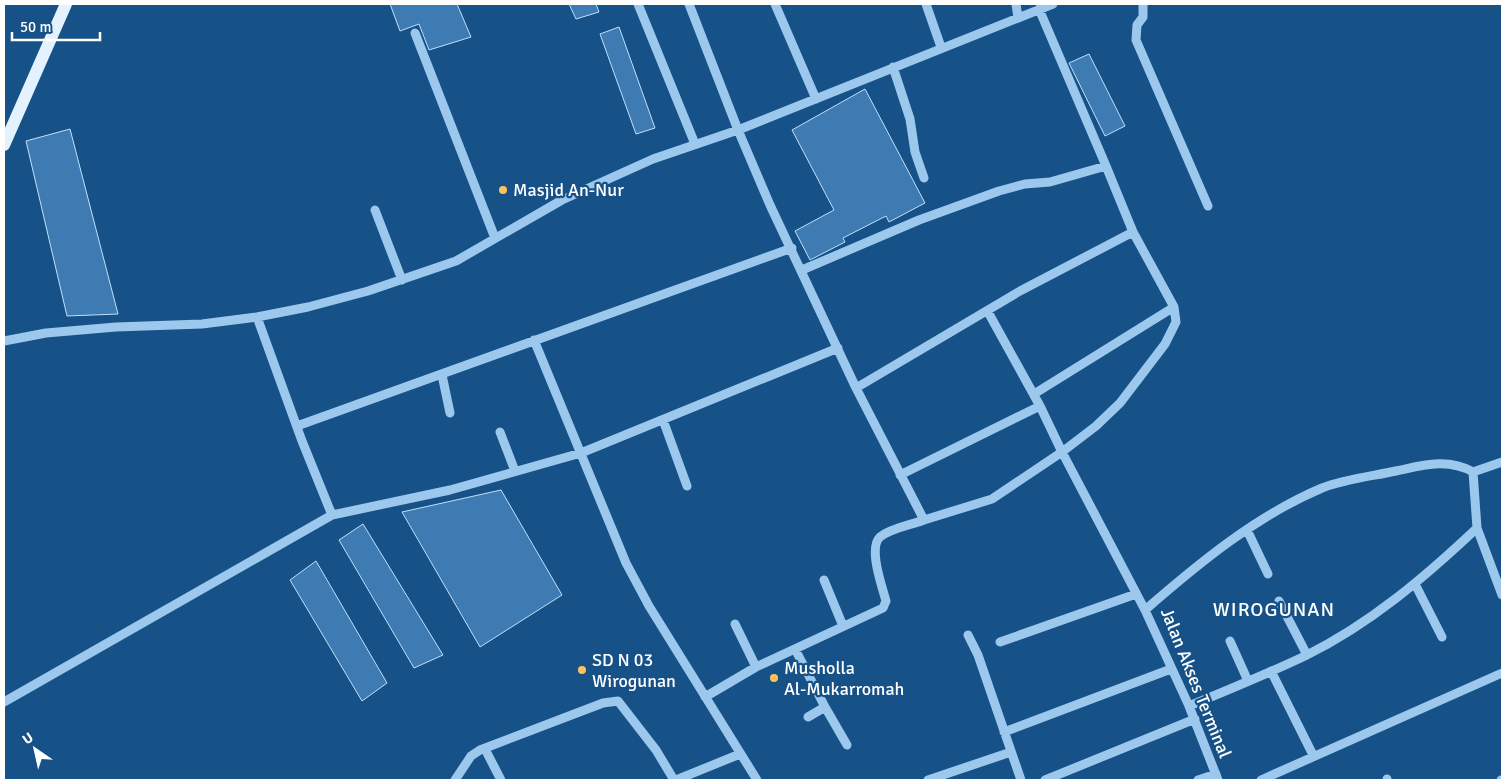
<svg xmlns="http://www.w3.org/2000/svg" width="1506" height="784" font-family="Signika,sans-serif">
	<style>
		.building { fill: #3e7bb2; stroke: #c2e0fa }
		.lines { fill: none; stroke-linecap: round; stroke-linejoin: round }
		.minor { stroke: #9dc8ee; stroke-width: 9 }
		.major { stroke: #e4f1ff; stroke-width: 12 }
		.poi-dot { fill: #ffc25a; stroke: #165188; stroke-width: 2 }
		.labels { text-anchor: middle; stroke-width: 4.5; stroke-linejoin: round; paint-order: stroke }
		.poi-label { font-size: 18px; fill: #fff; stroke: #165188; text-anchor: start }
		.street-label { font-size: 18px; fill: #fff; stroke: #165188 }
		.quarter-label { font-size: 20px; letter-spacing: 1px; fill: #fff; stroke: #165188 }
	</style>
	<rect width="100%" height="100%" fill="#165188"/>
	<!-- building -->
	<path class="building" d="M390,4H457L471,37L429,50L419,24L400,31Z
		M569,4H596L599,12L576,19Z
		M619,27L655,128L636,134L600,34Z
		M1089,54L1125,126L1105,136L1069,63Z
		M865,89L925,203L889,222L886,216L843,238L845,242L810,260L795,231L834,210L792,130Z
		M70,129L118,314L67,316L26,141Z
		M501,490L562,595L480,647L402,512Z
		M363,524L443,655L414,668L339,540Z
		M316,561L387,683L362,701L290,580Z"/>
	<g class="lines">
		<!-- minor -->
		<path class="minor" d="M638,4L695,144
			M689,4L738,130L770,205L856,388L924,520L992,499L1062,452L1145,610
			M775,4L816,99
			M926,4L941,47
			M1016,4L1018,18
			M1143,4V17L1137,25L1136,40L1208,206
			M1039,9L1106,166
			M415,33L495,238
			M893,67L910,119L915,152L924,178
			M375,210L402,280
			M802,270L919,220L999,191L1025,184L1050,182L1106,166L1133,232L1174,307L1176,322L1165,344L1120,403L1096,426L1062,452L1040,406
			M534,340L626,563L649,606L757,780
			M4,341L46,333L116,327L202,324L257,317L308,307L368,291L456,261L562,200L653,159L738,130L1053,4
			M442,375L450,413
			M856,388L1020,291L1133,232
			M1034,394L1174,307
			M663,420L687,486
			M297,426L792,248
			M500,432L515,471
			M1473,472L1477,528L1502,595
			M900,475L1040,406L988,312
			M332,515L450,490L581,453L838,348
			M1247,530L1268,574
			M824,580L843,626
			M1415,584L1442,637
			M1279,601L1307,655
			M735,624L756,667
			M968,635L978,655L1021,780
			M1230,641L1248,681
			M1000,642L1136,594
			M795,649L825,707L808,717
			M1271,671L1313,755
			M705,697L756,667L883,608L886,601C882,586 868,548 880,537C891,528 911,525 924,520
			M4,702L332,515L302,441L257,317
			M1189,706C1228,690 1267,674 1305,656C1370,624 1425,577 1477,528
			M825,707L847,745
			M1004,732L1171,669
			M485,749L501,780
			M1387,779V780
			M455,780L471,756L480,750L603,703L618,701L656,750L674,780
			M676,780L740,754
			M928,780L1011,752
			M1045,780L1195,719
			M1198,780L1216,774
			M1218,780L1189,706L1145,610C1199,563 1256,516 1322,488C1345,479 1373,476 1396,471C1424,465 1448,458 1473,472L1502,462
			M1261,780L1502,673
			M1501,780H1502"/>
		<!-- major -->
		<path class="major" d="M4,145L66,4"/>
	</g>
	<!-- markers -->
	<g class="poi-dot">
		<circle cx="503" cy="190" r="5"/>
		<circle cx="582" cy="670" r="5"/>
		<circle cx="774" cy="678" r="5"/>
	</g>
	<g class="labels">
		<!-- poi labels -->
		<g class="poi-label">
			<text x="513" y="196">Masjid An-Nur</text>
			<text x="592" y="666">SD N 03<tspan x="592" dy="21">Wirogunan</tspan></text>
			<text x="784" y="674">Musholla<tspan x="784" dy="21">Al-Mukarromah</tspan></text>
		</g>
		<!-- street labels -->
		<g class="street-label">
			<text transform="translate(1196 683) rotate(68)" y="6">Jalan Akses Terminal</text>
		</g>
		<!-- quarter labels -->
		<g class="quarter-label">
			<text x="1274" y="616">WIROGUNAN</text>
		</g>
	</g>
	<!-- border -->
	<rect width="1506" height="784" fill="none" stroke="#ffffff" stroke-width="10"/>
	<!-- north arrow -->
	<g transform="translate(35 749) rotate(326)" stroke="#165188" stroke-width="4" paint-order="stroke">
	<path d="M0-4L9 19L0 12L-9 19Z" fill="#ffffff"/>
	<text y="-8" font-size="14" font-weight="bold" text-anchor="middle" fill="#ffffff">U</text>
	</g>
	<!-- scale -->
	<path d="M12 32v8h88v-8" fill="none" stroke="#ffffff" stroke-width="2.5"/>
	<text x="20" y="32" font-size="15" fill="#ffffff" stroke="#165188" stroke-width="4" paint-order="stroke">50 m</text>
</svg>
